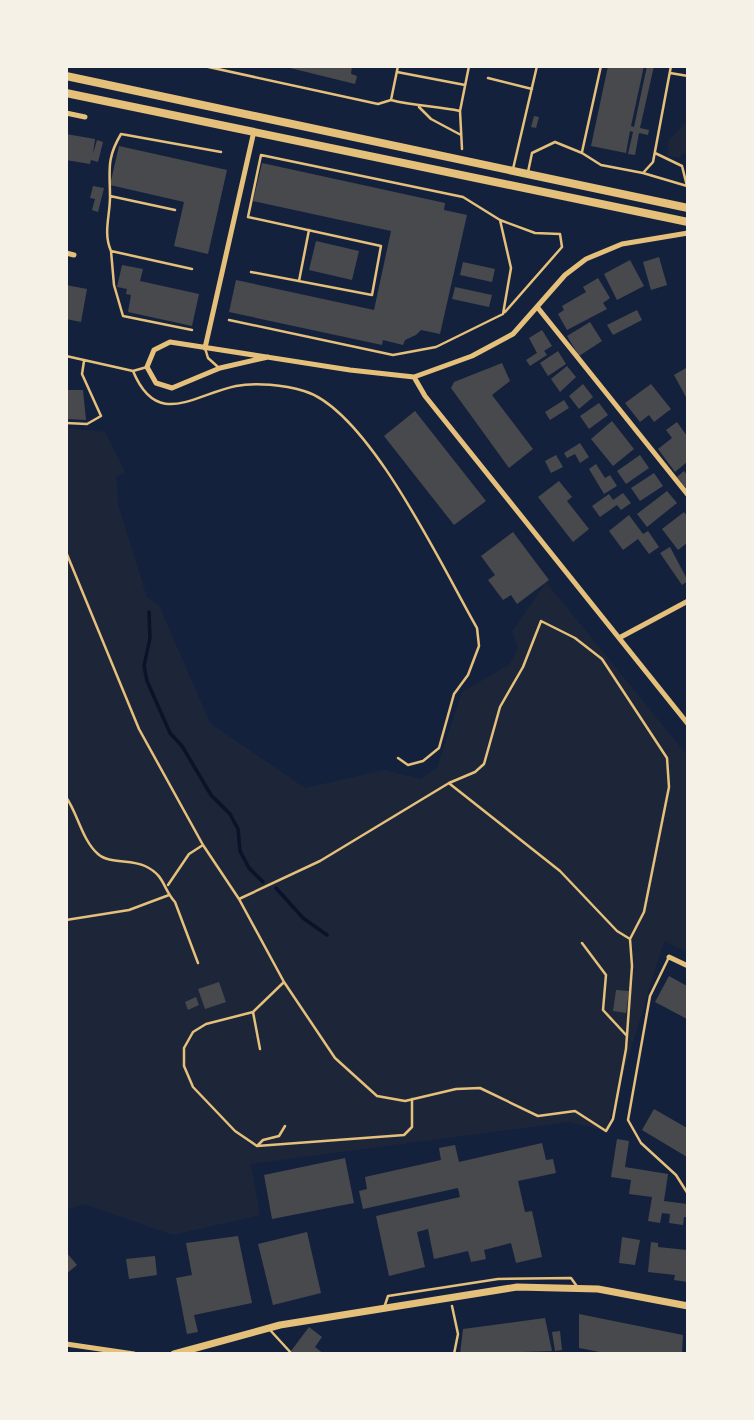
<svg xmlns="http://www.w3.org/2000/svg" width="754" height="1420" font-family="Georgia,serif">
	<style>
		.green { fill: #1d2539 }
		.lines { fill: none; stroke-linecap: round; stroke-linejoin: round }
		.stream { stroke: #0b132b; stroke-width: 3.5 }
		.building { fill: #48494c }
		.path { stroke: #e5c07b; stroke-width: 2.5 }
		.service { stroke: #e5c07b; stroke-width: 2.5 }
		.minor { stroke: #e5c07b; stroke-width: 5 }
		.secondary { stroke: #e5c07b; stroke-width: 7 }
		.primary { stroke: #e5c07b; stroke-width: 8 }
	</style>
	<rect width="100%" height="100%" fill="#14213d"/>
	<!-- green -->
	<path class="green" d="M687,121V151L679,158L667,155L669,140Z
		M67,428L105,432L125,472L116,477L118,505L147,597L159,605L210,723L305,788L384,770L420,779L437,768L462,692L510,664L518,648L512,632L546,582L687,755V952L664,941L606,1131L569,1122L251,1164L260,1215L173,1235L84,1204L67,1210Z"/>
	<g class="lines">
		<!-- stream -->
		<path class="stream" d="M149,612L150,638L144,666L147,681L170,733L182,746L211,795L230,814L238,829L240,851L249,868L263,882
			M276,888L303,918L327,935"/>
	</g>
	<!-- building -->
	<path class="building" d="M282,66H352L351,74L357,76L355,84Z
		M608,66H644L631,126L634,127L647,66H654L640,128L649,130L648,135L639,133L635,155L628,154L633,132L630,131L626,153L591,146Z
		M534,116L539,117L536,128L531,127Z
		M66,134L95,139L93,154L97,140L103,142L98,162L91,160L90,164L66,160Z
		M119,146L227,170L208,254L174,246L184,202L110,185Z
		M262,163L445,203L444,210L467,215L440,334L421,330L416,335L405,340L403,345L383,340L382,345L229,312L236,280L374,310L391,231L253,201Z
		M93,186L104,188L98,212L92,210L95,199L90,198Z
		M316,241L359,251L352,280L309,270Z
		M659,257L667,285L651,290L643,262Z
		M630,260L644,286L617,300L604,274Z
		M463,262L495,269L492,282L460,275Z
		M122,265L143,269L140,281L199,294L192,326L128,312L131,295L126,294L127,289L117,287Z
		M598,278L610,298L603,303L607,309L567,330L558,314L564,310L562,306L586,292L583,287Z
		M66,285L87,289L81,322L66,319Z
		M455,287L492,295L489,307L452,299Z
		M637,310L642,320L613,335L607,325Z
		M590,322L602,341L579,356L567,336Z
		M542,330L552,346L544,351L547,355L530,366L526,360L537,353L529,338Z
		M558,351L566,364L548,376L540,363Z
		M502,363L510,381L492,395L533,449L509,468L451,388L454,382Z
		M567,366L576,377L560,392L551,379Z
		M686,368L687,370V399L674,375Z
		M583,384L593,397L579,409L569,396Z
		M651,384L671,409L654,422L649,415L640,422L625,403Z
		M66,390H83L86,420L66,419Z
		M564,400L569,408L550,420L545,412Z
		M599,403L608,415L589,429L580,416Z
		M415,411L486,501L454,525L384,436Z
		M612,421L634,449L613,466L591,439Z
		M677,422L687,436V462L675,472L658,449L672,438L666,430Z
		M580,443L589,457L580,463L575,454L567,458L564,453Z
		M556,455L563,467L551,473L545,461Z
		M640,455L649,468L626,484L617,471Z
		M596,464L605,478L610,475L617,486L604,494L589,469Z
		M684,471L687,475V489L677,477Z
		M654,473L663,486L640,501L631,488Z
		M559,481L572,497L567,501L589,529L573,542L538,497Z
		M667,491L677,503L647,527L637,514Z
		M623,493L631,503L621,510L617,505L600,517L592,506L609,494L613,500Z
		M684,512L687,516V543L678,550L662,529Z
		M629,515L643,534L648,531L659,547L649,554L638,539L623,550L609,531Z
		M513,532L549,580L517,604L511,595L503,600L488,580L495,575L481,556Z
		M670,547L688,581L682,585L660,553Z
		M669,976L687,986V1019L655,1002Z
		M219,982L226,1002L205,1009L198,989Z
		M616,990L629,991L626,1013L613,1011Z
		M196,997L199,1005L188,1010L185,1002Z
		M654,1109L687,1128V1157L642,1130Z
		M617,1139L629,1141L625,1167L668,1174L664,1201L687,1204V1217H684L683,1225L669,1223L670,1214L662,1213L660,1223L648,1221L652,1197L629,1194L631,1180L611,1177Z
		M542,1143L546,1160L553,1159L556,1173L518,1181L525,1212L532,1211L542,1257L516,1263L511,1243L484,1250L486,1259L471,1262L468,1251L434,1259L428,1229L417,1232L425,1267L389,1276L376,1216L460,1197L458,1188L363,1209L359,1191L367,1189L365,1177L441,1160L439,1148L455,1145L459,1162Z
		M345,1158L354,1203L272,1219L264,1175Z
		M307,1232L321,1293L273,1305L258,1244Z
		M238,1236L252,1303L194,1315L198,1332L187,1334L176,1278L192,1275L186,1243Z
		M622,1237L640,1240L635,1265L619,1263Z
		M651,1242L658,1243V1247L687,1250V1282L674,1280L675,1275L648,1272Z
		M66,1252L77,1265L66,1274Z
		M155,1256L157,1275L129,1279L126,1259Z
		M579,1314L683,1335L682,1354H610L579,1348Z
		M545,1318L552,1351L460,1354L463,1329Z
		M309,1327L322,1337L315,1347L324,1354H295L291,1351Z
		M560,1331L562,1350L555,1351L552,1332Z"/>
	<g class="lines">
		<!-- path -->
		<path class="path" d="M66,552L139,729L203,845
			M450,784L560,871L617,931L630,939
			M66,797C78,814 82,840 98,854C109,864 131,859 145,866C166,876 162,888 175,902L198,963
			M168,885L189,854L203,845L239,899L284,982
			M239,899L320,861L449,783L475,772L484,764L500,707L523,667L541,621L575,638L602,659L667,758L669,787L644,912L630,939L632,966L626,1049L613,1119L606,1131L575,1111L538,1116L480,1088L456,1089L405,1101L377,1096L335,1058L284,982L253,1012L206,1024L193,1032L184,1048V1066L193,1087L235,1131L257,1146L404,1135L412,1127V1099
			M66,920L129,910L169,895
			M582,943L606,975L603,1010L627,1036
			M253,1012L260,1049
			M257,1146L263,1140L279,1136L285,1126
			M452,1306L458,1334L454,1354"/>
		<!-- service -->
		<path class="service" d="M204,66L378,104L391,100L398,66
			M397,72L465,85
			M670,73L688,76
			M488,78L532,89
			M391,100C414,106 436,106 460,111L469,66
			M419,107L431,119L461,135
			M460,111L462,149
			M582,152L601,66
			M655,153L682,166L687,186
			M513,169L537,66
			M528,172L532,153L555,142L582,153L601,165L643,173L653,162L671,66
			M643,173L687,186
			M110,196L175,210
			M500,220L535,233L560,234L562,247L505,312
			M111,251L114,285L123,316L192,330
			M192,269L111,251C103,233 110,216 110,197C110,171 106,159 121,134L221,152
			M299,281L309,230
			M229,320L393,355L436,347L503,314L511,268L500,220L463,197L261,155L248,217L381,246L372,295L251,272
			M205,348L208,358L218,367
			M66,356L133,371L147,367
			M133,371C157,429 193,395 236,386C256,382 284,385 304,391C369,410 443,569 477,628L479,646L468,675L454,694L439,748L423,761L408,765L398,758
			M66,423L87,424L101,416L82,374L84,361
			M669,957L650,996L628,1120L641,1143L676,1175L688,1194
			M385,1305L388,1296L498,1279L571,1278L576,1285
			M270,1330L292,1354"/>
		<!-- minor -->
		<path class="minor" d="M66,113L85,117
			M66,253L74,255
			M538,308L688,495
			M205,348L254,131
			M268,357L220,368L172,388L156,383L147,367L154,350L170,342L350,370L414,377L472,356L513,334L565,275L586,259L622,244L688,233
			M414,377L425,396L688,724
			M619,638L688,601
			M669,957L688,966
			M66,1344L134,1354"/>
		<!-- secondary -->
		<path class="secondary" d="M174,1354L280,1325L517,1287L598,1289L688,1306"/>
		<!-- primary -->
		<path class="primary" d="M66,76L688,208
			M66,93L688,222"/>
	</g>
	<!-- border -->
	<rect width="754" height="1420" fill="none" stroke="#f6f1e7" stroke-width="136"/>
</svg>
